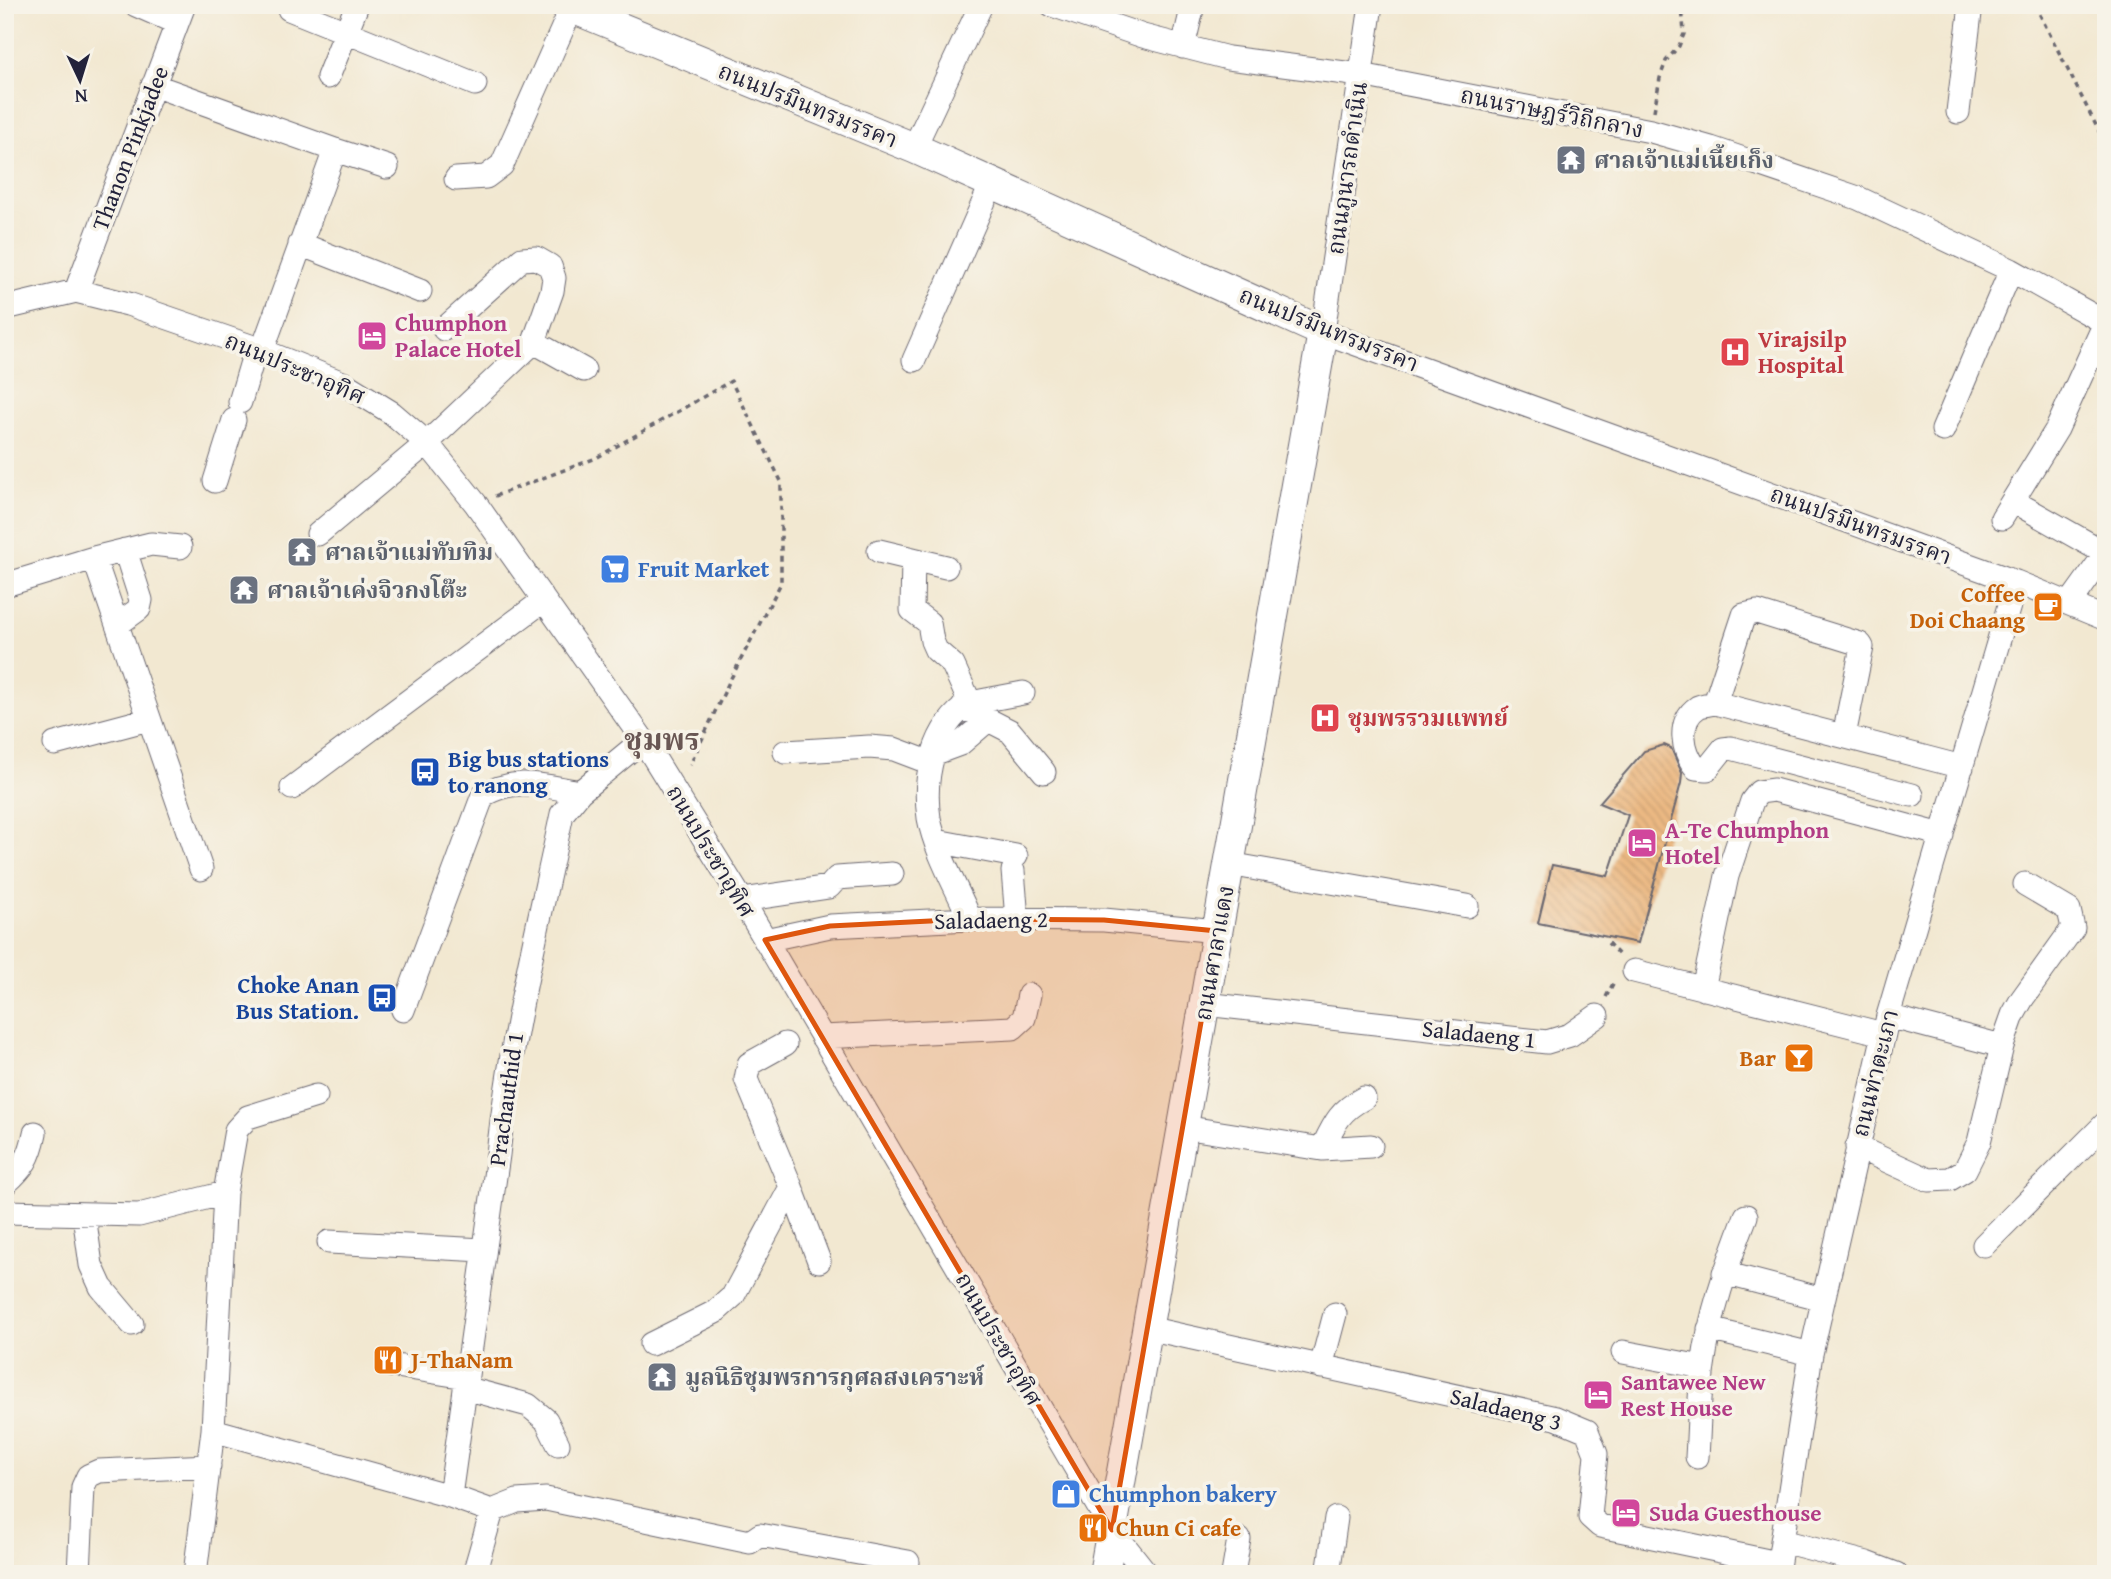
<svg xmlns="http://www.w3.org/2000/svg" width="2111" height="1579" font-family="'Gentium Book Plus','Noto Serif Thai',serif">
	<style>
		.building { fill: url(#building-back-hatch) }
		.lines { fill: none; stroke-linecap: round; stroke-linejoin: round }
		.minor-casing { stroke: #6b6770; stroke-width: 25 }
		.major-casing { stroke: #6b6770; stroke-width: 32 }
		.path { stroke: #6b6770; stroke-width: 3.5; stroke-dasharray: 5 5; stroke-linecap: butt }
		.minor { stroke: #fff; stroke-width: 23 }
		.major { stroke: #fff; stroke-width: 30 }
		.marked { fill: #de560e; fill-opacity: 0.2; stroke: #de560e; stroke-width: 5; stroke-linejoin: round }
		.labels { text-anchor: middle; stroke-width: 7; stroke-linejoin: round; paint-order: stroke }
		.street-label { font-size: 23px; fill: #22223b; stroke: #f7f3e8 }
		.worship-label { font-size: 23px; font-weight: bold; fill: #5b616d; stroke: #f7f3e8; text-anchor: start }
		.hotel-label { font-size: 23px; font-weight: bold; fill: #b23c85; stroke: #f7f3e8; text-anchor: start }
		.health-label { font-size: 23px; font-weight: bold; fill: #be3a42; stroke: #f7f3e8; text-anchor: start }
		.shop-label { font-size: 23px; font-weight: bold; fill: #366cbe; stroke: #f7f3e8; text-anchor: start }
		.food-label { font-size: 23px; font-weight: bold; fill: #c56008; stroke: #f7f3e8; text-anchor: end }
		.transit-label { font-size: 23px; font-weight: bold; fill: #164399; stroke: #f7f3e8; text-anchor: start }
		.district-label { font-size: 30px; font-weight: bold; fill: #695754; stroke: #f7f3e8 }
	</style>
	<defs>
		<pattern id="building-back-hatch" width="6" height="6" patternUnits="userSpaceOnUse" patternTransform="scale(1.75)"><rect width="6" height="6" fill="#ecb983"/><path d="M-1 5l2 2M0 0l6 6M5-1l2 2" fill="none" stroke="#ca9f72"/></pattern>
	</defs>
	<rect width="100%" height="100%" fill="#f7f3e8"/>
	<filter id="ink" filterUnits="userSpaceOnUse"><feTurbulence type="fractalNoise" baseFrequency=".0143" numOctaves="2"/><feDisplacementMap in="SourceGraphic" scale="14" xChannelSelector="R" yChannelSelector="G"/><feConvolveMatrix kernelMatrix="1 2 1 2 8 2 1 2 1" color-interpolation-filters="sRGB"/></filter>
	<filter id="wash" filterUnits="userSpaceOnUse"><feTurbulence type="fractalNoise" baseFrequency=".00686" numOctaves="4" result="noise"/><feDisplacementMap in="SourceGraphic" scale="28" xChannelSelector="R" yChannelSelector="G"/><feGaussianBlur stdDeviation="1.57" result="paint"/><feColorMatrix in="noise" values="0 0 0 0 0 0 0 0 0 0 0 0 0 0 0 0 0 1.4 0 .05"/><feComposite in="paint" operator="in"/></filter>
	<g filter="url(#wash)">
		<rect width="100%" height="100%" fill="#f2e8d1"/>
		<g id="blocks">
			<!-- building -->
			<path class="building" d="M1664,745L1671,748L1682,773L1681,783L1638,943L1538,923L1552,865L1608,876L1628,815L1599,803L1644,751Z"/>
		</g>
	</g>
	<g filter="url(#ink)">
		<use href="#blocks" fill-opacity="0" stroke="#6b6770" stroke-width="2"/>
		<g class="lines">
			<!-- minor casing -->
			<g class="minor-casing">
				<path id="minor" d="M136,5L177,23
					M1052,5L1143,36L1228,58L1361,75L1651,131L1711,148L1858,198L2011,270L2106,323
					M1371,5L1323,332L2016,582L2106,619
					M289,9L475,84
					M1183,47L1193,5
					M328,77L357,5
					M153,85L335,150L262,351
					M1958,112L1971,5
					M914,148L981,5
					M335,150L387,167
					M456,179L486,177L502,165L573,5
					M300,244L420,291
					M76,291L184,5
					M5,308L76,291L128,304L256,348L345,384L392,413L427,443L476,504L643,740L742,900L1112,1530L1147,1574
					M534,342L584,370
					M914,360L992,183
					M240,402L256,348
					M1943,430L2011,270
					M215,481L234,420
					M2013,501L2105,553
					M2002,518L2057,429L2105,323
					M318,534L427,443L534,342L552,291L554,278L550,266L536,258L522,259L444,329
					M879,551L946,567
					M94,558L201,869
					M913,559L912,610L929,623L932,641L936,650L953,665L970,703
					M5,585L94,558L151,544L180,547
					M2070,603L2106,553
					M117,625L139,609L141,600L125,550
					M1715,703L1744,615L1757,612L1860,644L1862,647L1844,736
					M963,707L1010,731L1044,772
					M55,744L149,719
					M785,752L869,747L894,749L931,763
					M933,754L960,744L988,720
					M292,788L544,600
					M1912,795L1731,748L1723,749L1707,769L1696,768C1683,752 1676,721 1698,707C1702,705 1710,704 1715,703L1962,767
					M936,841L1016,856
					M1229,864L1467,906
					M1013,871L1017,919
					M742,900L829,887L837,878L892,874
					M970,919C957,888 935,851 929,818C923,778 933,726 970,703L1023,693
					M765,940L830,926L970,919L1104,920L1217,931
					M1634,971L1883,1034
					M1703,989L1727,876L1752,801L1759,792L1774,790L1942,835
					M1205,1004L1547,1042L1570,1035L1597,1016
					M403,1010L483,795C517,776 543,786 580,792
					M1888,1016L2002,1046
					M822,1037L1013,1028L1024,1018L1029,995
					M785,1044L749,1064L746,1079L791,1187L819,1261
					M1183,1127L1322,1149L1371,1146
					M1857,1147L1929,1180L1950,1179L1965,1170L1979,1142L2002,1046L2013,1015L2022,999L2073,928L2069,910L2025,884
					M1322,1149C1334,1124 1339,1111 1364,1098
					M5,1184C24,1167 30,1158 35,1133
					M5,1212L139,1215L225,1193
					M84,1215L91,1265L101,1287L132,1324
					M329,1242L484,1250
					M1984,1245L2106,1123
					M1724,1273L1823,1299
					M1147,1328L1556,1418L1587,1431L1596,1454L1590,1517L1600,1526L1778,1563
					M1709,1329L1811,1354
					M651,1344L715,1312L733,1296L791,1187
					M1623,1352L1702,1367
					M390,1365L466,1377
					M1321,1367L1335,1314
					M465,1388L528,1405L546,1420L558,1444
					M213,1430L450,1496L492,1511L474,1574
					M1697,1457C1699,1427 1699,1396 1703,1366C1710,1314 1727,1265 1746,1216
					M450,1496L498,1155C510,1040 538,927 562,814L580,792L643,740
					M492,1511L517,1501L546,1499L750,1542L760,1535L908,1562
					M1782,1541L1867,1563L1896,1574
					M79,1574L83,1487L88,1476L99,1471L209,1466
					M195,1574L213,1430L225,1193L236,1130L248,1117L316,1096
					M1233,1574L1239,1539
					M1328,1574L1336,1518
					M1777,1574L1811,1354L1888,1016L2016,582"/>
			</g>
			<!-- major casing -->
			<g class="major-casing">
				<path id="major" d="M565,5L914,148L1323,332L1104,1574"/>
			</g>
			<!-- path -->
			<path class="path" d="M2035,5L2106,145
				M1654,111L1660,78L1666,61L1679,46L1684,34L1682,5
				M495,496L596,458L731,381L781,481V583L729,682L690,765
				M1608,943L1621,957
				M1606,997L1615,980"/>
			<!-- minor -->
			<use href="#minor" class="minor"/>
			<!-- major -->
			<use href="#major" class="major"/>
		</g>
	</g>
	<!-- marked area -->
	<path class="marked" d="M970,919L1104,920L1217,931L1112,1530L765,940L830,926Z"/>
	<!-- icons -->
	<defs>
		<g id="temple-square" transform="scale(1.575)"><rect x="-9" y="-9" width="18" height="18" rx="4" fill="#6b7280" stroke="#f7f3e8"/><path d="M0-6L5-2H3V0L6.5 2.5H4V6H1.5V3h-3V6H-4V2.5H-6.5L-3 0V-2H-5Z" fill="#fff"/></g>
		<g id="hotel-square" transform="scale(1.575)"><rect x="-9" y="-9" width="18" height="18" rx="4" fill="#d1479c" stroke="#f7f3e8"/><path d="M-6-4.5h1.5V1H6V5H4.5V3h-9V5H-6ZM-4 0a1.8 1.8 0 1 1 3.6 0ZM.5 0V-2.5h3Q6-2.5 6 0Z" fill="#fff"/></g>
		<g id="hospital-square" transform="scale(1.575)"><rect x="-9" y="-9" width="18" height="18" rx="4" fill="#e0444e" stroke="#f7f3e8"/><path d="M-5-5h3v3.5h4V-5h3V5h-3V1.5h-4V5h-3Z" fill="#fff"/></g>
		<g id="supermarket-square" transform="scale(1.575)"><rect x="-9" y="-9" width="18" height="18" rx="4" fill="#3f7fe0" stroke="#f7f3e8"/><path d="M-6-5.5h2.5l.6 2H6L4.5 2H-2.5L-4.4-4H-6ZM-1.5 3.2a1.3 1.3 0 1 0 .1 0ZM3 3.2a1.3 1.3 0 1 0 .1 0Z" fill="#fff"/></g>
		<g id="cafe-square" transform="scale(1.575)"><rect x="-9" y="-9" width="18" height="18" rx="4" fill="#e8710a" stroke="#f7f3e8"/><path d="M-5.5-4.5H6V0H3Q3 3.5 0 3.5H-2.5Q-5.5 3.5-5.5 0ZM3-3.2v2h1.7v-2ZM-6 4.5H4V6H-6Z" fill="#fff"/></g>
		<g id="bus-square" transform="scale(1.575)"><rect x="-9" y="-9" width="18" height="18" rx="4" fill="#1a4fb4" stroke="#f7f3e8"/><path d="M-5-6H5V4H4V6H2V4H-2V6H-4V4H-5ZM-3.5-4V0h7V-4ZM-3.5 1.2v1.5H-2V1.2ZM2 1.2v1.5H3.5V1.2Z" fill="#fff"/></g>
		<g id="bar-square" transform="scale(1.575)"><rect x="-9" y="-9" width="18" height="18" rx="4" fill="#e8710a" stroke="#f7f3e8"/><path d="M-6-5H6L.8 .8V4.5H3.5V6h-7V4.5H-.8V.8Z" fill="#fff"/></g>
		<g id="restaurant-square" transform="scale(1.575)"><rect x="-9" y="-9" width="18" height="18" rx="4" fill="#e8710a" stroke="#f7f3e8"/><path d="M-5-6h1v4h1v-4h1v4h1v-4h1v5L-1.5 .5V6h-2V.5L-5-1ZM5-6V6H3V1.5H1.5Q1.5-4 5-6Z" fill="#fff"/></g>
		<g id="shop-square" transform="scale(1.575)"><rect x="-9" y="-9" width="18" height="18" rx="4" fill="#3f7fe0" stroke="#f7f3e8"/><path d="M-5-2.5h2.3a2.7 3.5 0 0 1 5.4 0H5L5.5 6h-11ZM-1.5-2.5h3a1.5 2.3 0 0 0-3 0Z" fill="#fff"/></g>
	</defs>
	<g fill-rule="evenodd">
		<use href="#temple-square" x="1571" y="160"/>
		<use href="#hotel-square" x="372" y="336"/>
		<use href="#hospital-square" x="1735" y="352"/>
		<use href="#temple-square" x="302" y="552"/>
		<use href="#supermarket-square" x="615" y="569"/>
		<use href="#temple-square" x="244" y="590"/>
		<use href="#cafe-square" x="2048" y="607"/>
		<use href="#hospital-square" x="1325" y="718"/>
		<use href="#bus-square" x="425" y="772"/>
		<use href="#hotel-square" x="1642" y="843"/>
		<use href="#bus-square" x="382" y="998"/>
		<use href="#bar-square" x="1799" y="1058"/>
		<use href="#restaurant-square" x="388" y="1360"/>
		<use href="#temple-square" x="662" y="1377"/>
		<use href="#hotel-square" x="1598" y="1395"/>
		<use href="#shop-square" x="1066" y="1494"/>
		<use href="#hotel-square" x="1626" y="1513"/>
		<use href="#restaurant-square" x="1093" y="1528"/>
	</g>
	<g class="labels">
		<!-- street labels -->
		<g class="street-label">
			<text transform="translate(808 105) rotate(22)" y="8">ถนนปรมินทรมรรคา</text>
			<text transform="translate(1552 112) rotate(11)" y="8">ถนนราษฎร์วิถีกลาง</text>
			<text transform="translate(130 148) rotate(-69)" y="8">Thanon Pinkjadee</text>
			<text transform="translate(1347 168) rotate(-82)" y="8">ถนนภูนารถดำเนิน</text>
			<text transform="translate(1329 329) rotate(22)" y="8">ถนนปรมินทรมรรคา</text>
			<text transform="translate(295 368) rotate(23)" y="8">ถนนประชาอุทิศ</text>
			<text transform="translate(1861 525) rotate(20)" y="8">ถนนปรมินทรมรรคา</text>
			<text transform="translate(711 851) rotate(59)" y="8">ถนนประชาอุทิศ</text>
			<text transform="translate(991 920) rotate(-1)" y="8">Saladaeng 2</text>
			<text transform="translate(1214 953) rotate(-80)" y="8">ถนนศาลาแดง</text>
			<text transform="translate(1479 1034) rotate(6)" y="8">Saladaeng 1</text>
			<text transform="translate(1875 1073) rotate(-76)" y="8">ถนนท่าตะเภา</text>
			<text transform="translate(506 1099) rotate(-82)" y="8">Prachauthid 1</text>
			<text transform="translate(999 1339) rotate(60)" y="8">ถนนประชาอุทิศ</text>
			<text transform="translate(1506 1409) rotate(14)" y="8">Saladaeng 3</text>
		</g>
		<!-- worship labels -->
		<g class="worship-label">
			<text x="1594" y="168">ศาลเจ้าแม่เนี้ยเก็ง</text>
			<text x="325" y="560">ศาลเจ้าแม่ทับทิม</text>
			<text x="267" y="598">ศาลเจ้าเค่งจิวกงโต๊ะ</text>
			<text x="685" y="1385">มูลนิธิชุมพรการกุศลสงเคราะห์</text>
		</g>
		<!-- hotel labels -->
		<g class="hotel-label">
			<text x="395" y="331">Chumphon<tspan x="395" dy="26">Palace Hotel</tspan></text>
			<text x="1665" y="838">A-Te Chumphon<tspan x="1665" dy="26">Hotel</tspan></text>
			<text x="1621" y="1390">Santawee New<tspan x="1621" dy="26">Rest House</tspan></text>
			<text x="1649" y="1521">Suda Guesthouse</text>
		</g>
		<!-- health labels -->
		<g class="health-label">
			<text x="1758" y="347">Virajsilp<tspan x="1758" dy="26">Hospital</tspan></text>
			<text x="1348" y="726">ชุมพรรวมแพทย์</text>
		</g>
		<!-- shop labels -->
		<g class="shop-label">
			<text x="638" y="577">Fruit Market</text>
			<text x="1089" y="1502">Chumphon bakery</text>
		</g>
		<!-- food labels -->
		<g class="food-label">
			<text x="2025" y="602">Coffee<tspan x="2025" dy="26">Doi Chaang</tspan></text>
			<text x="1776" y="1066">Bar</text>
			<text x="411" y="1368" text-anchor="start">J-ThaNam</text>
			<text x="1116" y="1536" text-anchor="start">Chun Ci cafe</text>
		</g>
		<!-- transit labels -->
		<g class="transit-label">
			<text x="448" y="767">Big bus stations<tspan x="448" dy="26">to ranong</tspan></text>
			<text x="359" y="993" text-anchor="end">Choke Anan<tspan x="359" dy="26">Bus Station.</tspan></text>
		</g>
		<!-- district labels -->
		<g class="district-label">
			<text x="662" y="750">ชุมพร</text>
		</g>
	</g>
	<!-- margin -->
	<rect width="2111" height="1579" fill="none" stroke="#f7f3e8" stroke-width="28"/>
	<!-- north arrow -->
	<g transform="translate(80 80) rotate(176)" stroke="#f7f3e8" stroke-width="5" paint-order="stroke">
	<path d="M0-5L12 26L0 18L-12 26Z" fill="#22223b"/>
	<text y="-10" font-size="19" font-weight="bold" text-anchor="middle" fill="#22223b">N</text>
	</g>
</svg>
